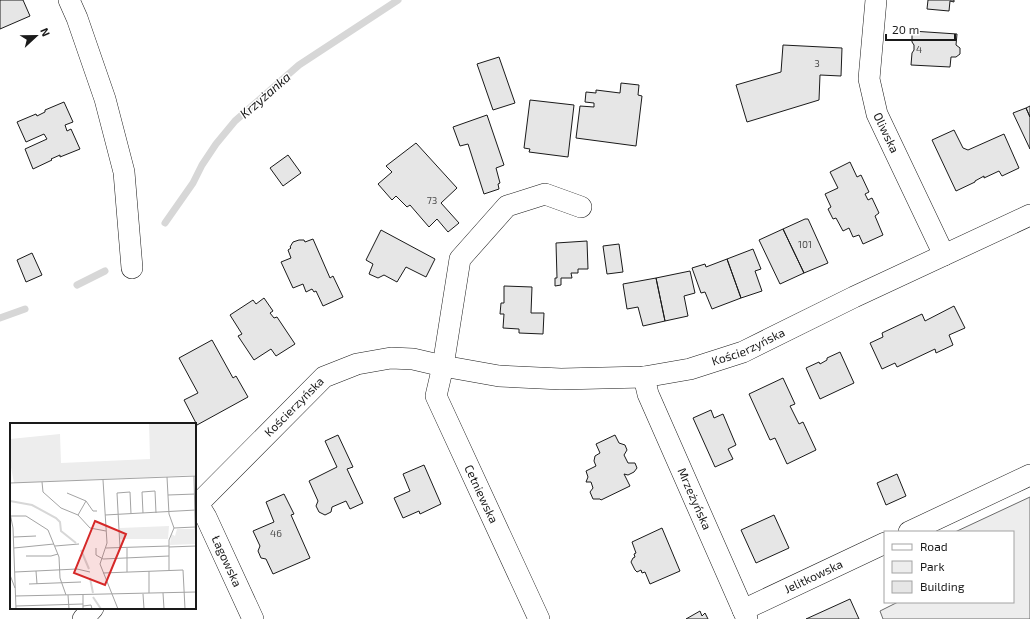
<svg xmlns="http://www.w3.org/2000/svg" width="1030" height="619" font-family="'Exo 2',sans-serif">
	<style>
		.green { fill: #ededed; stroke: #6a6a6a }
		.lines { fill: none; stroke-linecap: round; stroke-linejoin: round }
		.stream { stroke: #d7d7d7; stroke-width: 7 }
		.building { fill: #e6e6e6; stroke: #1a1a1a }
		.street-casing { stroke: #1a1a1a; stroke-width: 22 }
		.street { stroke: #fff; stroke-width: 21 }
		.labels { text-anchor: middle; stroke-width: 3; stroke-linejoin: round; paint-order: stroke }
		.number-label { font-size: 10px; fill: #4d4d4d }
		.street-label { font-size: 12px; fill: #1a1a1a; stroke: #fff }
		.water-label { font-size: 13px; font-style: italic; fill: #1a1a1a; stroke: #fff }
		.inset-river { fill: none; stroke: #d7d7d7; stroke-width: 2 }
		.inset-road { fill: none; stroke: #a3a3a3; stroke-width: 1 }
		.view { fill: #d62828; fill-opacity: 0.15; stroke: #d62828; stroke-width: 2 }
		.inset-edge { fill: none; stroke: #1a1a1a; stroke-width: 2 }
	</style>
	<rect width="100%" height="100%" fill="#fff"/>
	<!-- green -->
	<path class="green" d="M1030,497V619H883L880,611L898,602H1013V532H955Z"/>
	<g class="lines">
		<!-- stream -->
		<path class="stream" d="M165,223L193,183L202,165L216,144L235,121L299,65L398,0
			M77,285L105,271
			M0,318L25,309"/>
	</g>
	<!-- building -->
	<path class="building" d="M0,0H23L30,16L0,29Z
		M928,0H954V2L950,1L949,11L927,9Z
		M912,31L957,34L956,45L960,48V54L956,57H951L950,67L911,65L912,53L914,50V45L912,42Z
		M783,45L842,48L841,76L820,75L819,100L747,122L736,85L781,72Z
		M499,57L515,103L493,110L477,64Z
		M621,83L639,85L638,95L642,96L636,146L576,138L580,106L594,107V103L585,102L586,92L596,93V90L620,93Z
		M530,100L574,105L568,157L529,152L530,149L524,148Z
		M64,102L73,122L65,125L67,131L71,129L80,149L60,157V155L51,159L52,160L33,169L25,149L47,139L44,134L26,142L17,122L36,114L37,116L45,112V110Z
		M1030,106V117L1026,108Z
		M1026,108L1030,117V149L1013,113Z
		M487,115L504,165L496,168L500,183L498,184L499,189L484,194L468,144L460,146L453,127Z
		M954,130L963,148L968,150L1004,134L1019,168L1002,176L999,171L984,178V176L975,181V182L956,191L932,140Z
		M416,143L457,188L441,203L459,223L448,232L437,219L429,227L410,205L407,207L396,196L392,200L378,184L392,172L386,166Z
		M288,155L301,173L283,186L270,168Z
		M850,162L857,177L861,175L869,192L865,194L868,200L872,198L879,213L875,216L883,235L863,244L859,235L853,237L849,228L843,231L836,218L833,219L828,209L831,207L825,194L838,188L830,172Z
		M805,219H808L809,221L828,263L804,273L783,229Z
		M783,229L804,273L780,284L759,240Z
		M381,230L435,259L426,277L406,267L397,282L384,275L378,278L369,274L373,264L366,260Z
		M313,239L330,278L333,276L343,297L323,306L316,291L314,292L312,289L306,292L303,284L293,288L281,262L291,258L288,250L291,248L290,247L293,242L299,240H304L305,242Z
		M587,241L588,269H578V273H571L572,278H561V285L555,286V278H557L556,243Z
		M619,244L623,272L607,274L603,246Z
		M753,249L761,269L755,271L762,291L741,298L727,259Z
		M32,253L42,275L26,282L17,260Z
		M727,259L741,298L712,309L705,292L701,293L692,268L705,264L706,267Z
		M690,271L695,293L684,296L688,316L665,321L656,278Z
		M656,278L665,321L643,326L638,307L627,309L623,284Z
		M504,286L532,287L531,313H544L543,334L519,333V329L503,328L504,314H500L501,303H504Z
		M264,298L273,311L270,313L274,318L277,317L295,344L276,356L271,349L254,360L238,336L242,334L230,315L253,300L256,304Z
		M954,306L965,328L949,335L953,345L936,353L935,349L897,367L895,363L882,369L870,343L883,337L882,333L922,314L925,321Z
		M212,340L233,378L236,376L248,397L197,425L184,400L198,393L179,358Z
		M840,352L854,383L820,399L806,368L819,362L820,364L827,360V358Z
		M783,378L795,404L790,406L799,424L803,422L816,450L787,464L775,438L770,440L749,394Z
		M711,410L714,418L723,414L736,445L728,449L733,459L715,467L693,418Z
		M338,435L353,467L347,469L363,503L350,509L346,501L332,507L331,512L325,515L319,512L316,506L318,501L309,481L337,467L325,441Z
		M615,435L619,443L625,445L627,450L624,455L628,463H635L637,468L634,472L628,475L624,474L630,486L601,500L600,499H593L590,492L593,488L591,482H586L588,477L586,471L596,466L594,461L595,456L600,453L596,444Z
		M424,465L441,504L420,514L419,511L403,518L394,498L410,491L403,474Z
		M897,474L906,496L886,505L877,483Z
		M284,494L294,514L291,515L310,558L273,574L266,559L261,558L258,551L260,546L253,531L274,522L266,502Z
		M774,515L789,548L756,563L741,530Z
		M662,528L680,571L650,584L645,572L642,573L641,570L637,572L635,570L631,562L633,558L635,557L634,554L636,553L632,542Z
		M850,599L859,619H806Z
		M700,611L702,616L705,613L708,619H686Z"/>
	<g class="lines">
		<!-- street casing -->
		<g class="street-casing">
			<g id="street">
				<path d="M69,0L77,18L105,99L124,172L132,268"/>
				<path id="s1" d="M876,0L869,79L877,114L944,255"/>
				<path id="s2" d="M644,377L648,394L747,619"/>
				<path id="s3" d="M198,504L206,517L253,619"/>
				<path id="s4" d="M195,507L324,377L357,364L391,358L413,359L443,366L499,376L561,379L644,377L690,369L743,352L854,297L1030,215"/>
				<path d="M909,532L1030,475"/>
				<path id="s5" d="M743,610L885,543"/>
				<path d="M83,619L93,608"/>
				<path d="M539,619L436,396L443,366L460,259L507,206L545,194L581,207"/>
			</g>
		</g>
		<!-- street -->
		<use href="#street" class="street"/>
	</g>
	<g class="labels">
		<!-- number labels -->
		<g class="number-label">
			<text x="919" y="53">4</text>
			<text x="817" y="67">3</text>
			<text x="432" y="204">73</text>
			<text x="805" y="248">101</text>
			<text x="276" y="537">46</text>
		</g>
		<!-- street labels -->
		<g class="street-label">
			<text dy="4" stroke="none"><textPath href="#s1" startOffset="136">Oliwska</textPath></text>
			<text dy="4" stroke="none"><textPath href="#s4" startOffset="617">Kościerzyńska</textPath></text>
			<text dy="4" stroke="none"><textPath href="#s4" startOffset="141">Kościerzyńska</textPath></text>
			<text transform="translate(481 494) rotate(65)" y="4">Cetniewska</text>
			<text dy="4" stroke="none"><textPath href="#s2" startOffset="132">Mrzeżyńska</textPath></text>
			<text dy="4" stroke="none"><textPath href="#s3" startOffset="64">Łagowska</textPath></text>
			<text dy="4" stroke="none"><textPath href="#s5" startOffset="78">Jelitkowska</textPath></text>
		</g>
		<!-- water labels -->
		<g class="water-label">
			<text transform="translate(265 95) rotate(-41)" y="5">Krzyżanka</text>
		</g>
	</g>
	<!-- overview -->
	<g transform="translate(10 423)">
		<rect width="186" height="186" fill="#fff"/>
		<path d="M139,0H186V52L4,60L0,39V16L50,11L51,40L140,36ZM159,103L158,116H110V105ZM167,106H184L185,121L160,122L161,111L165,113Z" fill="#ededed"/>
		<path class="inset-river" d="M0,78L22,82L46,95L50,99L51,108L66,120M71,127L79,146M80,155L83,170M83,174L91,186"/>
		<path class="inset-road" d="M184,53L186,139M157,54L159,91L164,105L159,117V147M93,57L97,120L90,141L108,186M32,59L33,69L51,85L68,92L80,105L96,108M0,60L186,53M57,70L76,78L83,88H87M158,72L186,71M0,90L3,105L6,186M133,90L132,69L145,68L146,90M68,92L76,78M95,92L186,87M1,93H16L38,107L49,134L50,155L56,172M164,105L185,104M4,114L26,113M45,123L69,121M159,124L186,123M4,125L44,121M86,125V132L93,136L159,133M96,125L159,123M110,125L107,70L120,69L121,91M117,125V149M16,133H41L48,131M26,148L27,161M139,148V170M5,149L67,146L80,149M93,150L173,147L175,186M0,152L5,165M19,161L71,159M153,170L154,186M133,171L134,186M58,172L59,186M5,173L186,169M6,183L73,181M73,183L81,182L82,186M73,186V172"/>
		<path class="view" d="M85,98L116,111L95,162L64,150Z"/>
		<rect width="186" height="186" class="inset-edge"/>
	</g>
	<!-- legend -->
	<rect x="884" y="531" width="130" height="72" fill="#ffffff" stroke="#a3a3a3"/>
	<rect x="892" y="544" width="20" height="6" fill="#ffffff" stroke="#a3a3a3"/>
	<text x="920" y="551" font-size="12" fill="#1a1a1a">Road</text>
	<rect x="892" y="561" width="20" height="12" fill="#ededed" stroke="#a3a3a3"/>
	<text x="920" y="571" font-size="12" fill="#1a1a1a">Park</text>
	<rect x="892" y="581" width="20" height="12" fill="#e6e6e6" stroke="#a3a3a3"/>
	<text x="920" y="591" font-size="12" fill="#1a1a1a">Building</text>
	<!-- north arrow -->
	<g transform="translate(36 36) rotate(68)" stroke="#ffffff" stroke-width="3" paint-order="stroke">
	<path d="M0-3L7 15L0 10L-7 15Z" fill="#1a1a1a"/>
	<text y="-6" font-size="11" font-weight="bold" text-anchor="middle" fill="#1a1a1a">N</text>
	</g>
	<!-- scale -->
	<path d="M886 34v6h69v-6" fill="none" stroke="#1a1a1a" stroke-width="2"/>
	<text x="892" y="34" font-size="12" fill="#1a1a1a" stroke="#ffffff" stroke-width="3" paint-order="stroke">20 m</text>
</svg>
